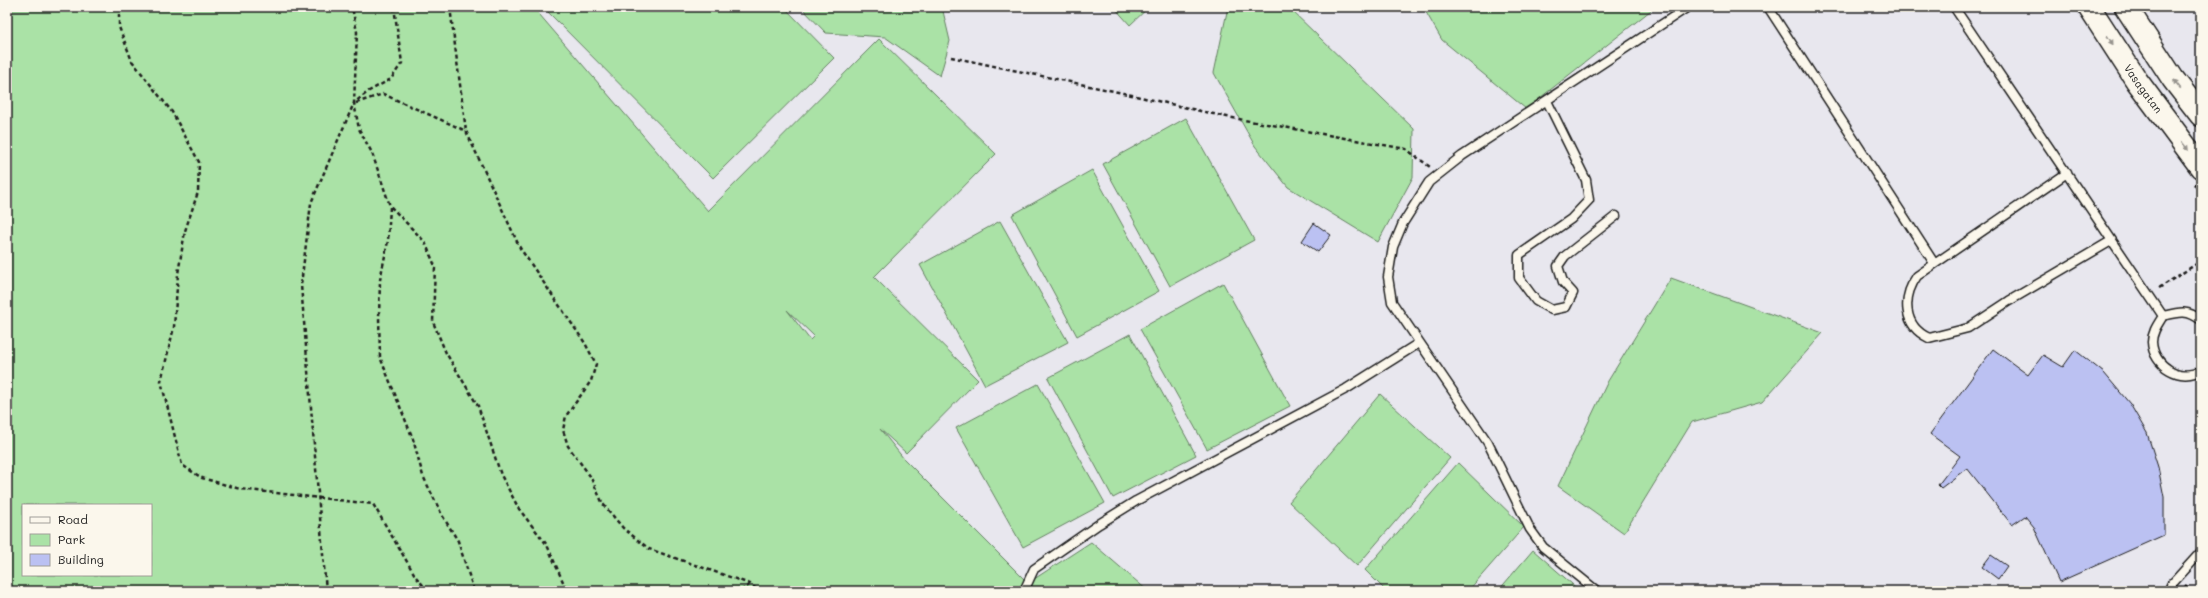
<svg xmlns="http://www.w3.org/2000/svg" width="2208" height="598" font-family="Mali,sans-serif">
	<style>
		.green { fill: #aae2a6; stroke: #637f61; fill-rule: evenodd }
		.building { fill: #bbc1f2; stroke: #1c1c1c }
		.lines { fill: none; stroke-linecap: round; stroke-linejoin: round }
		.lane-casing { stroke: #1c1c1c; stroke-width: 11 }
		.secondary-casing { stroke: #1c1c1c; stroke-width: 25 }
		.path { stroke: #1c1c1c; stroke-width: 2.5; stroke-dasharray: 4 3; stroke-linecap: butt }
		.lane { stroke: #fbf7ec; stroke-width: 8 }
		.secondary { stroke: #fbf7ec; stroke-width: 22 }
		.oneway { fill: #97948e }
		.labels { text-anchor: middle; stroke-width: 3.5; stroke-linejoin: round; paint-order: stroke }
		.street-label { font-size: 11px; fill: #1c1c1c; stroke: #fbf7ec }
	</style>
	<rect width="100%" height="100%" fill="#e8e7ee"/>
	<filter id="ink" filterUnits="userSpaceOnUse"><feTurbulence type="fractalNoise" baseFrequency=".025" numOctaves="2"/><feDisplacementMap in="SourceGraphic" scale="8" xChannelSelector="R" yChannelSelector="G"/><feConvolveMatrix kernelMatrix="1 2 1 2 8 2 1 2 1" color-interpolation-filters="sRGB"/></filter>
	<g filter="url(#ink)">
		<!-- green -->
		<path class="green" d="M7,7H533L708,211L879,39L996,154L874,277L978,380L906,453L880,429L904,459L1028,583L1091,542L1148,591H7ZM787,310L814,336L810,340ZM23,505H151V575H23Z
			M543,7H784L834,58L713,178Z
			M801,7H942L950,41L940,76L885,37L826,33Z
			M1114,7H1149L1130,25Z
			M1228,7H1288L1414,129L1413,177L1378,242L1288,187L1255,146L1214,73Z
			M1423,7H1655L1526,109L1442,40Z
			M1186,118L1254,240L1170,286L1103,164Z
			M1092,170L1159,291L1077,336L1012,215Z
			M1000,221L1068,342L985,385L920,265Z
			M1671,278L1823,333L1762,402L1692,422L1624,533L1558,486L1608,381Z
			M1223,283L1290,406L1207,449L1140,329Z
			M1130,334L1196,455L1113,498L1048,378Z
			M1038,384L1105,503L1023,547L956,428Z
			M1380,394L1450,458L1357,566L1289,502Z
			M1458,463L1524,527L1468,591H1386L1365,570Z
			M1533,550L1580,591H1498Z"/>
		<!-- building -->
		<path class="building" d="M1314,223L1331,235L1318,252L1302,241Z
			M1993,349L2028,375L2043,355L2063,367L2075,350L2104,373L2130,404L2147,433L2158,467L2164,497V535L2059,582L2034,527L2025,516L2012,525L1967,468L1941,488L1938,485L1960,456L1930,434Z
			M1991,555L2007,566L1998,579L1982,567Z"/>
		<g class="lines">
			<!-- lane casing -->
			<g class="lane-casing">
				<path id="lane" d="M1768,7L1934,263
					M1954,7L2163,316
					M1547,101L1586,180L1589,200L1571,219L1519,255V278L1536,301L1552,310L1566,307L1573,293L1563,282L1558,266L1565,256L1616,216
					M2067,173L1917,276C1902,298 1903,326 1929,338L1968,328L2009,301L2111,241
					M2201,320C2187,309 2179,312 2163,316C2158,324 2152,332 2152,342C2153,366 2181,383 2201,370
					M1024,591L1034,569L1099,524L1136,501L1346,389L1419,343
					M1597,591L1543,547L1530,529L1488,443L1392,302L1388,277L1393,247L1403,223L1429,182L1462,156L1688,7
					M2169,591L2171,585L2201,552"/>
			</g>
			<!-- secondary casing -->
			<g class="secondary-casing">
				<g id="secondary">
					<path id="s1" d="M2089,7L2137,81L2201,167"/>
					<path d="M2126,7L2173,79L2201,115"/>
				</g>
			</g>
			<!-- path -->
			<path class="path" d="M119,7V27L132,61L172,112L199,162L198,192L185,231L178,274L174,327L161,381L182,465L202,478L240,489L373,504L416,577L428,591
				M394,7L402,63L391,79L369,91L354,103L359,129L372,153L390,206L425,242L435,266L433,322L446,353L478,406L501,475L519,509L547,545L567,591
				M450,7L466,131L520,248L585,343L596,364L591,381L566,416L563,430L568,446L590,476L603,504L623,528L649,549L750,584L759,591
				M951,57L1123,93L1222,116L1406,149L1430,167
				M356,103L383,94L466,131
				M2194,184L2201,193
				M390,207L388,241L380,280L379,317L380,357L413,439L423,476L442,515L458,541L474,591
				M2159,288L2201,261
				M2185,585L2191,591
				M326,591L301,285L311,203L354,103L357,32L352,7
				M741,591L749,585"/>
			<!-- lane -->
			<use href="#lane" class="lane"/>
			<!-- secondary -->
			<use href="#secondary" class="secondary"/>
		</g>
		<!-- one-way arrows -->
		<defs><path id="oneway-solid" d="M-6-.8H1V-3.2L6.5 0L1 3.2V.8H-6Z"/></defs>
		<g class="oneway">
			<use href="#oneway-solid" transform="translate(2110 40) rotate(57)"/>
			<use href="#oneway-solid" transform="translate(2177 84) rotate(-128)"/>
			<use href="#oneway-solid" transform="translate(2185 146) rotate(53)"/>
		</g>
	</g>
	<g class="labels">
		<!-- street labels -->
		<g class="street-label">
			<text dy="4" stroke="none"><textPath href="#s1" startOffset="98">Vasagatan</textPath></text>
		</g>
	</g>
	<!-- margin -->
	<rect width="2208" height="598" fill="none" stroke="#fbf7ec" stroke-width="24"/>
	<rect x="12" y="12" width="2184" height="574" fill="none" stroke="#1c1c1c" stroke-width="1.5" filter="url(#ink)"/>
	<!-- legend -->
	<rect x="22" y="504" width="130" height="72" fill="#fbf7ec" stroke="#a29f99"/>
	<rect x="30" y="517" width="20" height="6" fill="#fbf7ec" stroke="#a29f99"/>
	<text x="58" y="524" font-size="12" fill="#1c1c1c">Road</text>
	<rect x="30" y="534" width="20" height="12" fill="#aae2a6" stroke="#a29f99"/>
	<text x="58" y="544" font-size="12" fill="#1c1c1c">Park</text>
	<rect x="30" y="554" width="20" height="12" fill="#bbc1f2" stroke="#a29f99"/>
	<text x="58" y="564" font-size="12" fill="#1c1c1c">Building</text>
</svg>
